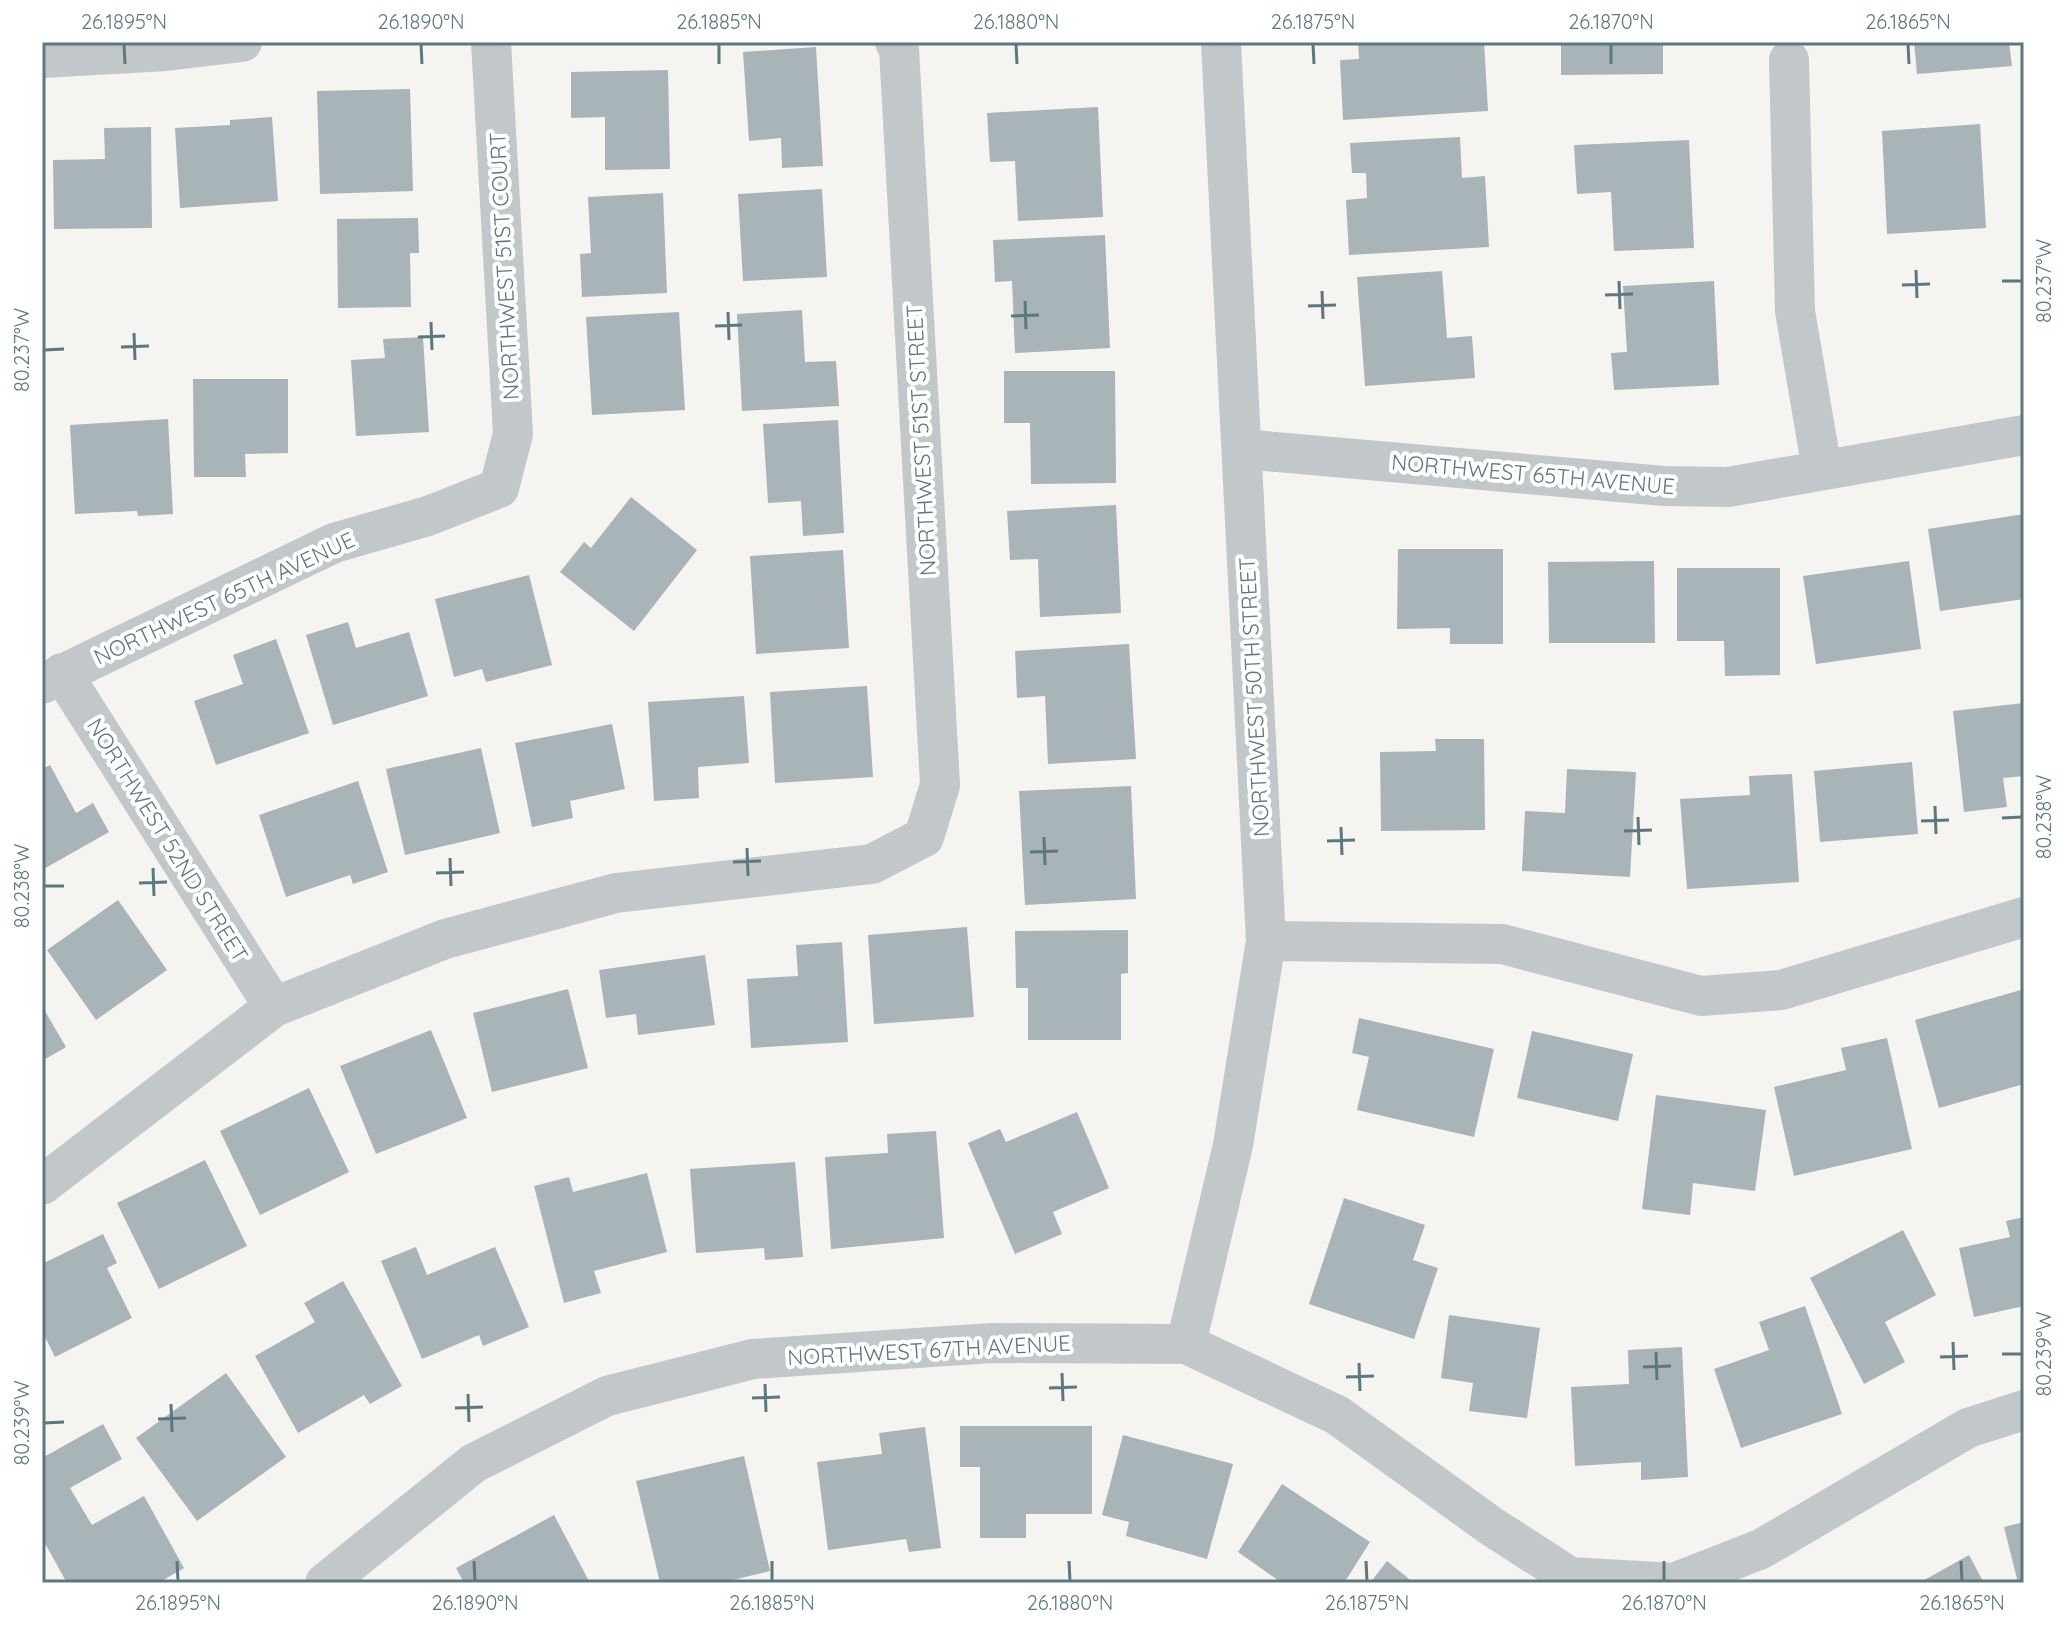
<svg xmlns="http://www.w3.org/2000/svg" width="2066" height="1625" font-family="Quicksand,sans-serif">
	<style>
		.building { fill: #a8b4b7 }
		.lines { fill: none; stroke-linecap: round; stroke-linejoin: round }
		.street { stroke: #c2c8ca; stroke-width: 40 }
		.ticks { fill: none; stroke: #5d777f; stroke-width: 3 }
		.labels { text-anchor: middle; stroke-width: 8; stroke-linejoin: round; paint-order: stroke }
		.street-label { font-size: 22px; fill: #5d777f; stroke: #fff }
		.neatline { fill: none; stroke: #5d777f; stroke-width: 3 }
		.ticks-label { font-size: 20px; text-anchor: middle; fill: #5d777f }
	</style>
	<rect width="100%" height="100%" fill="#f5f4f1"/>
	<!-- building -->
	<path class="building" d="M1358,42H1484L1488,111L1343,120L1340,60L1359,59Z
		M1561,42H1663V74L1561,75Z
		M1914,42H2009L2012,66L1917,74Z
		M816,47L823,166L782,168L781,138L749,141L743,52Z
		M668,70L670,169L605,170V117L571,118V72Z
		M410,89L413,191L320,194L317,91Z
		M1098,107L1103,217L1018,221L1015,161L990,162L987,113Z
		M272,117L278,201L180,208L175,128L230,125V120Z
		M1980,124L1986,228L1887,234L1882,131Z
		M151,127L152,228L54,229L53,160L105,159L104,128Z
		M1460,137L1462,178L1485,176L1489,247L1349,255L1346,200L1367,198L1366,173H1352L1350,143Z
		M1689,140L1694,248L1614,251L1611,192L1577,194L1574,145Z
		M822,189L827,277L743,281L738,194Z
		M663,193L667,293L582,297L580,254L591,253L588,197Z
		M418,218L419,253H410L411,307L338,308L337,219Z
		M1105,235L1110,348L1015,353L1012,281L995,282L993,240Z
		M1442,271L1447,338L1472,336L1475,378L1365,386L1357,277Z
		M1714,281L1719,385L1614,390L1611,353L1627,352L1623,286Z
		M802,310L805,362L836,361L839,406L742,411L737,314Z
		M679,312L685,410L592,415L586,317Z
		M423,337L429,432L356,436L351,360L385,358L383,339Z
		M1004,371H1115L1116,483L1031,484L1030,423H1004Z
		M193,379H288V453L245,454L246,477H194Z
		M168,419L173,514L138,516L137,511L75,514L70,425Z
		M838,420L844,533L803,536L801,501L768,503L763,424Z
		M631,497L697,550L634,631L560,572L584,542L591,548Z
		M1116,505L1121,613L1040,617L1038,559L1010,560L1007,511Z
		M2024,514V599L1940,611L1928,529Z
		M1398,549H1503V644H1450V628L1397,629Z
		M843,550L849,648L756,654L750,556Z
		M1654,561L1655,643H1549L1548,562Z
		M1909,561L1921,649L1816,664L1803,576Z
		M1677,568H1780V675L1725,676L1724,641H1677Z
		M529,575L552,665L486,682L482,669L454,677L435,599Z
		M348,622L356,648L409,632L428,696L333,725L306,635Z
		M276,639L309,733L216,765L194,701L243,684L233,655Z
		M1129,644L1136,759L1048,764L1045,696L1017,698L1015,651Z
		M867,686L873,777L775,783L770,692Z
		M744,696L749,763L698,767L699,798L654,801L648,702Z
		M2024,703V776L2003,778L2007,807L1964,812L1953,711Z
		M612,724L625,789L570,801L573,818L532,827L515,743Z
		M1435,739H1484L1485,830L1381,831L1380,752L1436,751Z
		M481,748L500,833L405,855L386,769Z
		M1912,762L1918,834L1820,842L1814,771Z
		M50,765L76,813L93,803L109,832L42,870V769Z
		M1567,769L1636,772L1630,877L1522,871L1525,811L1565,813Z
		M1792,774L1799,882L1687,889L1680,799L1750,795L1749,776Z
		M358,781L388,872L353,884L350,875L286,897L259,815Z
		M1131,786L1136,899L1025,905L1019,791Z
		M118,900L167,970L96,1020L47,950Z
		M967,927L974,1017L874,1024L868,935Z
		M1128,930V973L1121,974V1040H1028V988H1016L1015,931Z
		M842,942L848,1042L751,1048L747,979L798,976L796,945Z
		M705,955L715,1025L638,1035L636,1014L606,1018L599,970Z
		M568,989L588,1068L492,1092L473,1013Z
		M2021,990L2024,1002V1084L1939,1108L1915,1020Z
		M42,1006L66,1047L42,1061Z
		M1359,1018L1494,1049L1474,1137L1357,1110L1369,1057L1352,1053Z
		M431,1030L467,1118L376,1154L340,1066Z
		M1532,1031L1633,1054L1618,1121L1517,1098Z
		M1887,1038L1912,1149L1794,1176L1774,1087L1846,1070L1841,1048Z
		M309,1088L349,1172L260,1215L220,1131Z
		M1656,1095L1766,1110L1755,1191L1693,1183L1690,1215L1642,1209Z
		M1077,1112L1109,1188L1053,1212L1062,1234L1015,1254L968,1143L1000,1129L1006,1142Z
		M936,1131L944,1238L831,1249L825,1157L888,1153L887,1134Z
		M205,1160L247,1246L159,1289L117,1203Z
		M795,1162L803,1257L765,1260L764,1248L696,1253L690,1169Z
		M647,1173L667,1252L594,1271L601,1293L564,1303L534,1186L569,1177L573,1192Z
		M1344,1198L1425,1225L1413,1260L1438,1268L1414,1339L1309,1304Z
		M2024,1217V1306L1974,1317L1959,1248L2010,1237L2006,1221Z
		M1903,1230L1936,1295L1885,1322L1905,1362L1864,1384L1810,1278Z
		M103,1234L117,1263L107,1268L132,1318L55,1357L42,1331V1264Z
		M416,1247L427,1275L495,1247L529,1327L483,1346L479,1335L422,1359L381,1261Z
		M343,1281L402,1386L370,1404L364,1395L298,1433L255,1356L315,1322L304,1303Z
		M1805,1306L1842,1414L1741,1448L1714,1369L1769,1350L1759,1322Z
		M1449,1315L1540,1328L1527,1418L1469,1411L1473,1383L1441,1378Z
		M1682,1347L1688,1477L1641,1480V1462L1575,1466L1571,1387L1629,1384L1628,1350Z
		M226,1373L286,1457L197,1521L136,1438Z
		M103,1424L122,1459L70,1488L92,1525L144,1496L184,1568L158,1583H67L42,1538V1458Z
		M960,1426H1092V1514H1026V1538H980V1467H960Z
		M925,1427L941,1548L909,1552L906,1539L828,1550L817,1462L882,1454L879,1433Z
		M1123,1435L1233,1464L1207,1559L1126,1536L1129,1522L1102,1515Z
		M744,1456L770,1571L720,1583H660L636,1481Z
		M1282,1484L1370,1542L1344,1583H1282L1238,1552Z
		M554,1515L590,1583H464L456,1568Z
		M2024,1522V1583H2018L2004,1527Z
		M1969,1555L1984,1583H1919Z
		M1387,1561L1414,1583H1370Z"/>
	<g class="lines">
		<!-- street -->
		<path class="street" d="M42,58L166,51L242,42
			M1789,60L1795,311L1822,470
			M1242,449L1664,486L1728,487L2024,435
			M62,673L274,1007
			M42,684L334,543L428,516L499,488L513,434L491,42
			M1266,941L1502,944L1701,996L1781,990L2024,917
			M42,1185L274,1007L445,939L616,893L872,864L924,837L940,785L899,49L895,42
			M1186,1344L1233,1145L1266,941L1221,42
			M325,1583L474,1463L607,1396L753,1359L992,1343L1186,1344L1337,1415L1491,1526L1570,1577L1674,1583L1761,1549L1968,1428L2024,1410"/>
	</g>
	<!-- ticks -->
	<path class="ticks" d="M124,44L125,64M421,44L422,64M719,44V64M1016,44L1017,64M1313,44L1314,64M1611,44V64M1908,44L1909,64M1916,270L1917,298M1619,281L1620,309M2002,281H2022M1902,285L1930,284M1322,291L1323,319M1605,295L1633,294M1025,301L1026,329M1308,306L1336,305M728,312L729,340M1011,316L1039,315M431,322L432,350M715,326L742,325M134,333L135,360M418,337L445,336M121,347L149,346M44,350L64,349M1935,806L1936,834M1638,817L1639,845M2002,818L2022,817M1921,821L1949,820M1341,827L1342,855M1624,831L1652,830M1044,837L1045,865M1327,841L1355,840M747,848L748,876M1030,852L1058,851M450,858L451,886M733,862L761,861M153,868L154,896M436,873L464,872M139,883L167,882M44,886H64M1953,1342L1954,1370M1656,1352L1657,1380M2002,1354H2022M1940,1357L1968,1356M1359,1363L1360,1391M1643,1367L1671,1366M1062,1373L1063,1401M1346,1377L1374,1376M765,1384L766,1412M1049,1388L1077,1387M468,1394L469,1422M752,1398L780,1397M171,1404L172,1432M455,1408L483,1407M158,1419L186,1418M44,1423L64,1422M177,1561L178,1581M474,1561L475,1581M772,1561V1581M1069,1561L1070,1581M1366,1561L1367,1581M1664,1561V1581M1961,1561L1962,1581"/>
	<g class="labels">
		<!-- street labels -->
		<g class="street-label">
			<text transform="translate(504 266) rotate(-93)" y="8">NORTHWEST 51ST COURT</text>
			<text transform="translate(921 440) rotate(-93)" y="8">NORTHWEST 51ST STREET</text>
			<text transform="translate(1533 474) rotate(5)" y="8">NORTHWEST 65TH AVENUE</text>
			<text transform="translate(224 598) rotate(-25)" y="8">NORTHWEST 65TH AVENUE</text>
			<text transform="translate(1254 697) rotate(-93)" y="8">NORTHWEST 50TH STREET</text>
			<text transform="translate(168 840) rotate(58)" y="8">NORTHWEST 52ND STREET</text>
			<text transform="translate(929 1350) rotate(-3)" y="8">NORTHWEST 67TH AVENUE</text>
		</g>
	</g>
	<!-- border -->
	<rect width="2066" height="1625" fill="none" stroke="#ffffff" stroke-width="88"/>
	<rect x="44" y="44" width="1978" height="1537" class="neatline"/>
	<g class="ticks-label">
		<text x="124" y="29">26.1895°N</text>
		<text x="421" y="29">26.1890°N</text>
		<text x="719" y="29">26.1885°N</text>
		<text x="1016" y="29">26.1880°N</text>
		<text x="1313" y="29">26.1875°N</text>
		<text x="1611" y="29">26.1870°N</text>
		<text x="1908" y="29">26.1865°N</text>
		<text transform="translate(2044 281) rotate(-90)" y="7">80.237°W</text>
		<text transform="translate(22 350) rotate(-90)" y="7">80.237°W</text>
		<text transform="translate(2044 817) rotate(-90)" y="7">80.238°W</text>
		<text transform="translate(22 886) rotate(-90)" y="7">80.238°W</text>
		<text transform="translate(2044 1354) rotate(-90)" y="7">80.239°W</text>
		<text transform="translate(22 1423) rotate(-90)" y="7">80.239°W</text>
		<text x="178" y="1610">26.1895°N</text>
		<text x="475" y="1610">26.1890°N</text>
		<text x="772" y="1610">26.1885°N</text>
		<text x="1070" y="1610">26.1880°N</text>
		<text x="1367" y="1610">26.1875°N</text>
		<text x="1664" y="1610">26.1870°N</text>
		<text x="1962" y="1610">26.1865°N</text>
	</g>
</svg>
